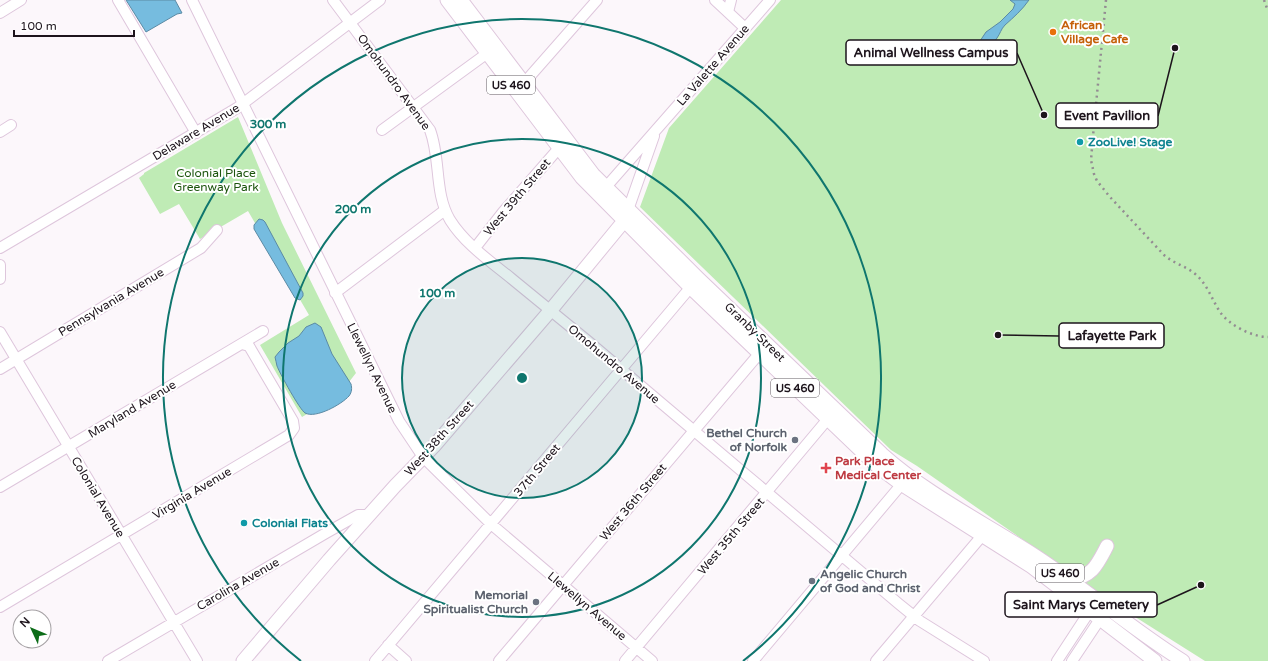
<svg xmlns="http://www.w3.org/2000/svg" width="1268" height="661" font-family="'Varela Round',sans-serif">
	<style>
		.green { fill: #bfebb5 }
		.water { fill: #76bcdf; stroke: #5b8aa4 }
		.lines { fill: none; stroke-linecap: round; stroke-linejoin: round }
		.minor-casing { stroke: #dec6dc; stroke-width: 12 }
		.major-casing { stroke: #dec6dc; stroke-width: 15 }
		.minor { stroke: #fff; stroke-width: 10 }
		.major { stroke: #fff; stroke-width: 13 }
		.rail { stroke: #938c92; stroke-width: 2.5; stroke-dasharray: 2 4; stroke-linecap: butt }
		.ring { fill: none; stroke: #0f766e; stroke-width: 2 }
		.food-dot { fill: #e8710a; stroke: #fff; stroke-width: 1.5 }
		.culture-dot { fill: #0f9aa8; stroke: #fff; stroke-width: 1.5 }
		.worship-dot { fill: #6b7280; stroke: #fff; stroke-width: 1.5 }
		.health-dot { fill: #e0444e; stroke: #fff; stroke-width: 1.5 }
		.labels { text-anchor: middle; stroke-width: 4; stroke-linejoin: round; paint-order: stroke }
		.shield { fill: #fff; stroke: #615a60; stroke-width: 1 }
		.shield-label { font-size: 11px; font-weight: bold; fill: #1d141c }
		.food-label { font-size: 12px; font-weight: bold; fill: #c56008; stroke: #fff; text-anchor: start }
		.street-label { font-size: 12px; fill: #1d141c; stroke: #fff }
		.culture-label { font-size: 12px; font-weight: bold; fill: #0d838f; stroke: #fff; text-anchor: start }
		.park-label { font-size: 12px; fill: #1d550e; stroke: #fff }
		.worship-label { font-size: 12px; font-weight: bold; fill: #5b616d; stroke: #fff; text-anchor: end }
		.health-label { font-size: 12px; font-weight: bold; fill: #be3a42; stroke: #fff; text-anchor: start }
		.centre { fill: #0f766e; stroke: #fff; stroke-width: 2 }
		.ring-label { font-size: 12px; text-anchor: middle; font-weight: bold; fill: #0f766e; stroke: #fff; stroke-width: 4; stroke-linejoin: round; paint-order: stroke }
		.leader { fill: none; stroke: #1d141c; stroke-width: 1.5 }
		.callout-dot { fill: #1d141c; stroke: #fff; stroke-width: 1.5 }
		.callout { fill: #fff; stroke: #1d141c; stroke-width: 1.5 }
		.callout-label { font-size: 13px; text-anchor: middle; font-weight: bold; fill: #1d141c }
	</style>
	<rect width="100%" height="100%" fill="#fcf7fb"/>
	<!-- green -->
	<path class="green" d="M781,0H1268V661H1205L1121,608L917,466L891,450L640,207L669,128Z
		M238,117L282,223L356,373L338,396L302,417L260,345L309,315L248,211L200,239L179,204L160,214L139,178L144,174V173Z"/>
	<!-- water -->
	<path class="water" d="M126,0H175L182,13L177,14L146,32Z
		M1010,0H1029C1022,10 1014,17 1005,25C1001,29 1000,34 997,38C990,50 972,59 959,58L957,55L960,50L976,47L986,32L1000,22L1013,9L1015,4Z
		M259,219L263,220L265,222L303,293V296L300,300L295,298L254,229V225Z
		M315,323L321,327L332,354L351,384C352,388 352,392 349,396C342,404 316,419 305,413C300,410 280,374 277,366C276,363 276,360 275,357L279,352L288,343L299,336L306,327Z"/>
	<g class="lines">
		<!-- minor casing -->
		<g class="minor-casing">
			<path id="minor" d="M118,0L196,133
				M192,0L399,421L423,457L491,524L652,661
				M333,0L430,130C441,159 434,193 450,220C465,244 490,261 512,279C538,300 563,321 589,342C693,429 795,517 899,604L920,621L984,661
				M715,0L745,28
				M728,12L731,0
				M0,13L21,0
				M524,83L597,0
				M382,130L493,49
				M0,132L11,125
				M606,187L770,0
				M628,210L654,136
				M0,248L237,108L380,0
				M475,248L503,212L559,148
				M0,265V279
				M335,293L445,210
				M0,332L197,661
				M0,369L201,248L217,230
				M0,487L263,331
				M0,607L289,435L294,428L293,421L249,346L242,344
				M388,645L406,661
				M108,661L326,533L358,515H369
				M375,661L695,282
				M499,661L764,348
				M625,661L832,414
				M753,661L906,479
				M876,661L986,531
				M1057,661L1093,606
				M1072,661L1104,613"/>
		</g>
		<!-- major casing -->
		<g class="major-casing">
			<path id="major" d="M447,0L582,178L690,287L877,466L901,484L1032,567L1155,661
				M461,0L593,174L698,278L882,454C928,495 985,523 1037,557C1087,590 1132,629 1183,661
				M1070,580C1093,576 1097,565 1107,546
				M243,661L329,560L395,486L434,446L550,311L624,221L627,213"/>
		</g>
		<!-- minor -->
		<use href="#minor" class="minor"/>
		<!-- major -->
		<use href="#major" class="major"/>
		<!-- rail -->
		<path class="rail" d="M1106,0L1093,136L1091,160L1094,174L1097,181L1110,197L1164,255C1173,263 1185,266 1194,273C1207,283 1211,298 1220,312C1229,325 1252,337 1268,337
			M1264,0L1268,11"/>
	</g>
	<!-- distance rings -->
	<circle cx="522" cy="378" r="120" fill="#0f766e" fill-opacity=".12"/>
	<g class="ring">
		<circle cx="522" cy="378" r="120"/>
		<circle cx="522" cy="378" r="239"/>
		<path d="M301 661A359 359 0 1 1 743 661"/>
	</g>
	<!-- markers -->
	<circle class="food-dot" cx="1053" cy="32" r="4"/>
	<g class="culture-dot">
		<circle cx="1080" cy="142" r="4"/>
		<circle cx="244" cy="523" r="4"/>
	</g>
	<g class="worship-dot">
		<circle cx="795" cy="440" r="4"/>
		<circle cx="812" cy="581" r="4"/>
		<circle cx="536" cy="602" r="4"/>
	</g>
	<path class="health-dot" d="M824 462h4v4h4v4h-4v4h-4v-4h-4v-4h4z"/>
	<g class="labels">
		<!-- shield labels -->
		<g class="shield">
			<rect x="487" y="76" width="48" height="18" rx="3"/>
			<rect x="771" y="379" width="48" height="18" rx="3"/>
			<rect x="1036" y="564" width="48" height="18" rx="3"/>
		</g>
		<g class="shield-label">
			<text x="511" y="89">US 460</text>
			<text x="795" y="392">US 460</text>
			<text x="1060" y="577">US 460</text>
		</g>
		<!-- food labels -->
		<g class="food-label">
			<text x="1061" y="29">African<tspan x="1061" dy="14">Village Cafe</tspan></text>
		</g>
		<!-- street labels -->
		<g class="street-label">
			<text transform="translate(713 65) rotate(-49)" y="4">La Valette Avenue</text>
			<text transform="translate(394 82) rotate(54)" y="4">Omohundro Avenue</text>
			<text transform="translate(196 132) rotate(-31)" y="4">Delaware Avenue</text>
			<text transform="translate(517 197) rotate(-50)" y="4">West 39th Street</text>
			<text transform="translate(111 302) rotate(-31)" y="4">Pennsylvania Avenue</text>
			<text transform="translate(755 332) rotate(44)" y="4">Granby Street</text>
			<text transform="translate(614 364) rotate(40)" y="4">Omohundro Avenue</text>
			<text transform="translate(372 368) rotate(64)" y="4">Llewellyn Avenue</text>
			<text transform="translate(132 409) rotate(-31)" y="4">Maryland Avenue</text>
			<text transform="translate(439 438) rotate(-48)" y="4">West 38th Street</text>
			<text transform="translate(537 470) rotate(-50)" y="4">37th Street</text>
			<text transform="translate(192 493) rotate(-31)" y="4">Virginia Avenue</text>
			<text transform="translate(98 497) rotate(59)" y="4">Colonial Avenue</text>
			<text transform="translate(633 502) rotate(-50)" y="4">West 36th Street</text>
			<text transform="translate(731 536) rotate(-50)" y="4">West 35th Street</text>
			<text transform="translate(238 584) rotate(-30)" y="4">Carolina Avenue</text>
			<text transform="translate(587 606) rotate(40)" y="4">Llewellyn Avenue</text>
		</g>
		<!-- culture labels -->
		<g class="culture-label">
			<text x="1088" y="146">ZooLive! Stage</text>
			<text x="252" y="527">Colonial Flats</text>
		</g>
		<!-- park labels -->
		<g class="park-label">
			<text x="216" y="177">Colonial Place<tspan x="216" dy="14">Greenway Park</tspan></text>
		</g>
		<!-- worship labels -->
		<g class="worship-label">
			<text x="787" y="437">Bethel Church<tspan x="787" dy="14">of Norfolk</tspan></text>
			<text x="820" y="578" text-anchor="start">Angelic Church<tspan x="820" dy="14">of God and Christ</tspan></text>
			<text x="528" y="599">Memorial<tspan x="528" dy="14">Spiritualist Church</tspan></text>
		</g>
		<!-- health labels -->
		<g class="health-label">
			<text x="835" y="465">Park Place<tspan x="835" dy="14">Medical Center</tspan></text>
		</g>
	</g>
	<circle cx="522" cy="378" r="6" class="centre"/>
	<g class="ring-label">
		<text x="268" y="128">300 m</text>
		<text x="353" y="213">200 m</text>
		<text x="437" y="297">100 m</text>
	</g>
	<!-- callouts -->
	<path class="leader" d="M1044 115L1017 53M1175 48L1158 116M998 335L1059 336M1201 585L1157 605"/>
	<g class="callout-dot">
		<circle cx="1044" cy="115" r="4"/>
		<circle cx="1175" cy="48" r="4"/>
		<circle cx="998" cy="335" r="4"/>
		<circle cx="1201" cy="585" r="4"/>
	</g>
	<g class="callout">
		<rect x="846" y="40" width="171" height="25" rx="4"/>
		<rect x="1056" y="103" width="102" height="25" rx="4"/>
		<rect x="1059" y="323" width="105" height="25" rx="4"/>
		<rect x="1005" y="592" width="152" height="25" rx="4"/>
	</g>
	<g class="callout-label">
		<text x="931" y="57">Animal Wellness Campus</text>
		<text x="1107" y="120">Event Pavilion</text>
		<text x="1112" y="340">Lafayette Park</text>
		<text x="1081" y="609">Saint Marys Cemetery</text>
	</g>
	<!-- north arrow -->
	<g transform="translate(32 629) rotate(314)"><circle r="19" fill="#ffffff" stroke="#a5a1a4"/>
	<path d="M0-3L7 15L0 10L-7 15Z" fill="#0c6c18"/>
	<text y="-6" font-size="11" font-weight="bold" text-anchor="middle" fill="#1d141c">N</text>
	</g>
	<!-- scale -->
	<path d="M14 30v6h120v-6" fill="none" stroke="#1d141c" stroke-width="2"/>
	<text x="20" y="30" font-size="12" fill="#1d141c" stroke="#ffffff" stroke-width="3" paint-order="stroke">100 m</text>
</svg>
